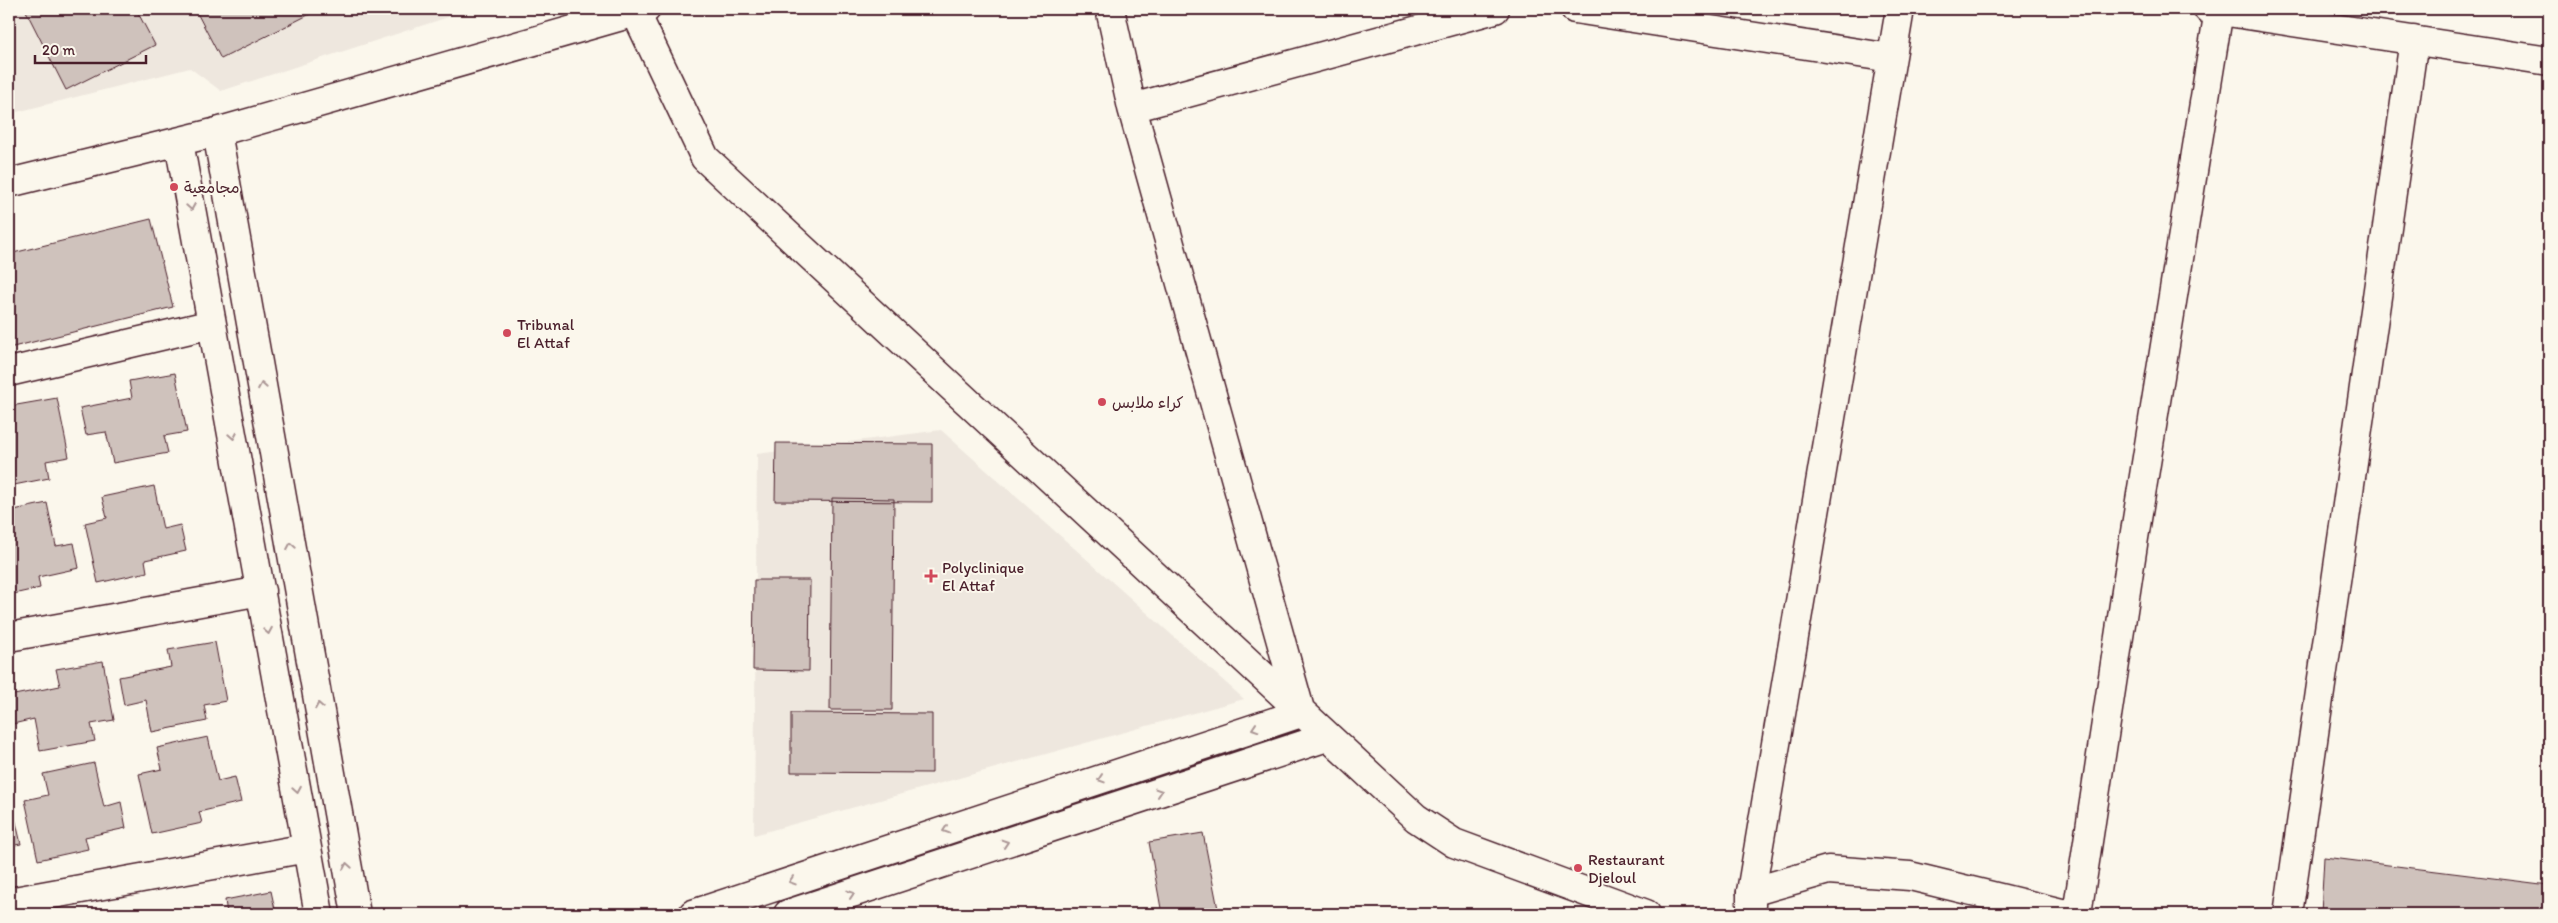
<svg xmlns="http://www.w3.org/2000/svg" width="2558" height="923" font-family="Itim,'Playpen Sans Arabic',sans-serif">
	<style>
		.built { fill: #eee7de }
		.building { fill: #cfc2bc; stroke: #4a1f2b }
		.lines { fill: none; stroke-linecap: round; stroke-linejoin: round }
		.minor-casing { stroke: #4a1f2b; stroke-width: 31 }
		.major-casing { stroke: #4a1f2b; stroke-width: 31 }
		.minor { stroke: #fbf7ec; stroke-width: 28 }
		.major { stroke: #fbf7ec; stroke-width: 28 }
		.oneway { stroke: #ab9695 }
		.poi-dot { fill: #d1495b; stroke: #fbf7ec; stroke-width: 2 }
		.labels { text-anchor: middle; stroke-width: 4; stroke-linejoin: round; paint-order: stroke }
		.poi-label { font-size: 16px; fill: #4a1f2b; stroke: #fbf7ec; text-anchor: start }
	</style>
	<rect width="100%" height="100%" fill="#fbf7ec"/>
	<filter id="ink" filterUnits="userSpaceOnUse"><feTurbulence type="fractalNoise" baseFrequency=".02" numOctaves="2"/><feDisplacementMap in="SourceGraphic" scale="10" xChannelSelector="R" yChannelSelector="G"/><feConvolveMatrix kernelMatrix="1 2 1 2 8 2 1 2 1" color-interpolation-filters="sRGB"/></filter>
	<g filter="url(#ink)">
		<!-- built -->
		<path class="built" d="M9,9H473L221,91L190,68L9,114Z
			M941,430L1244,699L754,835L757,454Z"/>
		<!-- building -->
		<path class="building" d="M25,9H136L155,45L66,90Z
			M195,9H320L221,59Z
			M151,219L173,307L9,348V254Z
			M175,373L187,432L164,436L168,453L113,463L106,432L86,435L80,408L132,398L129,381Z
			M57,398L69,457L46,461L49,478L9,486V424L14,423L11,406Z
			M776,443L932,444V502L775,501Z
			M154,486L163,529L180,525L186,551L145,560L147,572L98,583L85,523L107,518L102,497Z
			M832,498L894,499L892,710H830Z
			M47,503L56,546L74,543L79,568L38,577L40,588L9,595V511Z
			M754,580H810L809,671L753,670Z
			M215,642L226,701L204,705L207,721L152,732L146,700L124,705L119,677L171,667L168,650Z
			M103,661L114,720L91,724L95,741L40,751L34,719L13,724L9,696L60,686L56,669Z
			M791,713L932,714V773L791,772Z
			M208,737L218,781L235,777L241,802L199,812L202,823L152,834L139,774L162,769L157,748Z
			M94,763L104,807L121,802L126,828L85,837L88,849L38,860L25,800L48,795L43,774Z
			M15,818L21,844L9,846V820Z
			M1203,833L1219,914H1162L1149,842Z
			M2324,857L2549,885V914H2321Z
			M271,891L276,914H227L225,900Z"/>
		<g class="lines">
			<!-- minor casing -->
			<g class="minor-casing">
				<path id="minor" d="M634,9L705,158L1416,818L1454,843L1646,914
					M1575,9L1891,58
					M2208,9L2549,61
					M1132,108L1495,9
					M217,132L356,914
					M179,142L319,914
					M9,372L212,324
					M9,637L261,591
					M1751,892L1828,870L1910,876L2066,914
					M9,902L307,848
					M693,914L1301,713L1132,108L1110,9
					M788,914L1327,737
					M2077,914L2134,538L2219,10
					M2288,914L2414,40"/>
			</g>
			<!-- major casing -->
			<g class="major-casing">
				<path id="major" d="M9,183L217,132L646,9
					M1751,914V892L1900,9"/>
			</g>
			<!-- minor -->
			<use href="#minor" class="minor"/>
			<!-- major -->
			<use href="#major" class="major"/>
		</g>
		<!-- one-way arrows -->
		<defs><path id="oneway-chevron" d="M-2-3.5L2.5 0L-2 3.5" fill="none" stroke-width="1.6" stroke-linecap="round" stroke-linejoin="round" transform="scale(1.25)"/></defs>
		<g class="oneway">
			<use href="#oneway-chevron" transform="translate(191 207) rotate(80)"/>
			<use href="#oneway-chevron" transform="translate(262 386) rotate(-100)"/>
			<use href="#oneway-chevron" transform="translate(233 436) rotate(80)"/>
			<use href="#oneway-chevron" transform="translate(291 546) rotate(-100)"/>
			<use href="#oneway-chevron" transform="translate(268 631) rotate(80)"/>
			<use href="#oneway-chevron" transform="translate(319 706) rotate(-100)"/>
			<use href="#oneway-chevron" transform="translate(1255 728) rotate(162)"/>
			<use href="#oneway-chevron" transform="translate(1101 779) rotate(162)"/>
			<use href="#oneway-chevron" transform="translate(297 790) rotate(80)"/>
			<use href="#oneway-chevron" transform="translate(1159 792) rotate(-18)"/>
			<use href="#oneway-chevron" transform="translate(946 830) rotate(162)"/>
			<use href="#oneway-chevron" transform="translate(1005 843) rotate(-18)"/>
			<use href="#oneway-chevron" transform="translate(347 866) rotate(-100)"/>
			<use href="#oneway-chevron" transform="translate(792 881) rotate(162)"/>
			<use href="#oneway-chevron" transform="translate(851 894) rotate(-18)"/>
		</g>
	</g>
	<!-- markers -->
	<g class="poi-dot">
		<circle cx="174" cy="187" r="5"/>
		<circle cx="507" cy="333" r="5"/>
		<circle cx="1102" cy="402" r="5"/>
		<path d="M928.5 568.5h5v5h5v5h-5v5h-5v-5h-5v-5h5z"/>
		<circle cx="1578" cy="868" r="5"/>
	</g>
	<g class="labels">
		<!-- poi labels -->
		<g class="poi-label">
			<text x="184" y="193">مجامعية</text>
			<text x="517" y="330">Tribunal<tspan x="517" dy="18">El Attaf</tspan></text>
			<text x="1112" y="408">كراء ملابس</text>
			<text x="942" y="573">Polyclinique<tspan x="942" dy="18">El Attaf</tspan></text>
			<text x="1588" y="865">Restaurant<tspan x="1588" dy="18">Djeloul</tspan></text>
		</g>
	</g>
	<!-- margin -->
	<rect width="2558" height="923" fill="none" stroke="#fbf7ec" stroke-width="30"/>
	<rect x="15" y="15" width="2528" height="893" fill="none" stroke="#4a1f2b" stroke-width="2" filter="url(#ink)"/>
	<!-- scale -->
	<path d="M35 55v8h111v-8" fill="none" stroke="#4a1f2b" stroke-width="2.5"/>
	<text x="42" y="55" font-size="15" fill="#4a1f2b" stroke="#fbf7ec" stroke-width="4" paint-order="stroke">20 m</text>
</svg>
